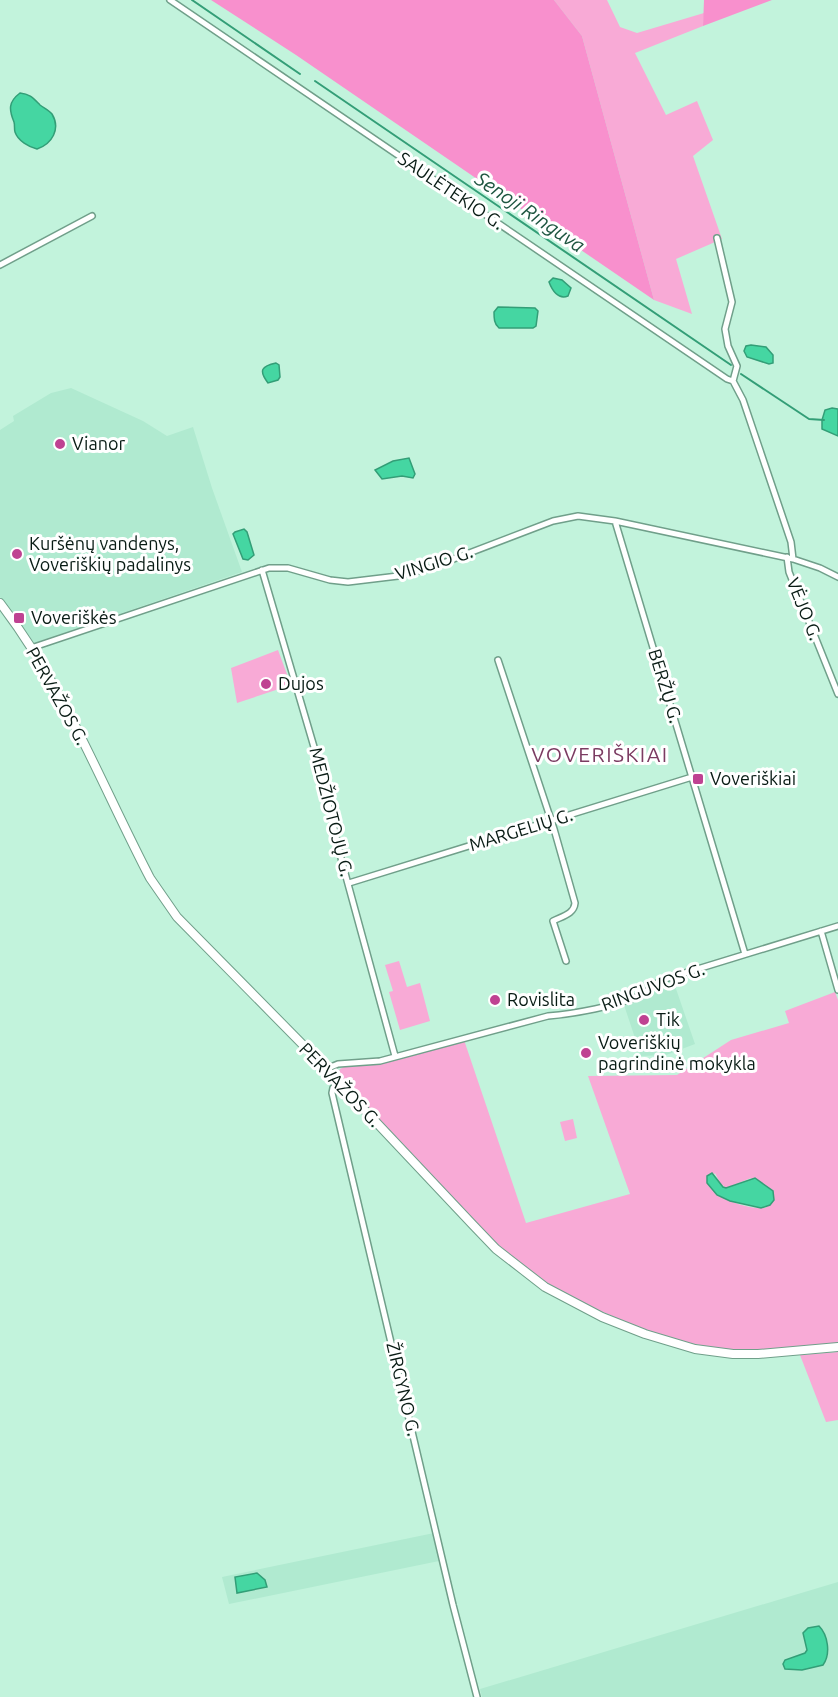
<svg xmlns="http://www.w3.org/2000/svg" width="838" height="1697" font-family="Ubuntu,sans-serif">
	<style>
		.built { fill: #b0ead0 }
		.green { fill: #f8aad6; fill-rule: evenodd }
		.forest { fill: #f890cd }
		.water { fill: #45d6a2; stroke: #339e77; stroke-width: 1.5 }
		.lines { fill: none; stroke-linecap: round; stroke-linejoin: round }
		.stream { stroke: #339e77; stroke-width: 2 }
		.street-casing { stroke: #709f8a; stroke-width: 8 }
		.secondary-casing { stroke: #709f8a; stroke-width: 10 }
		.street { stroke: #fff; stroke-width: 5 }
		.secondary { stroke: #fff; stroke-width: 8 }
		.poi-dot { fill: #bf4292; stroke: #fff; stroke-width: 2 }
		.labels { text-anchor: middle; stroke-width: 6; stroke-linejoin: round; paint-order: stroke }
		.street-label { font-size: 18px; fill: #081b14; stroke: #fff }
		.poi-label { font-size: 18px; fill: #081b14; stroke: #fff; text-anchor: start }
		.water-label { font-size: 20px; font-style: italic; fill: #1e5641; stroke: #fff }
		.quarter-label { font-size: 21px; letter-spacing: 1.5px; fill: #7b3c62; stroke: #fff }
	</style>
	<rect width="100%" height="100%" fill="#c2f3dc"/>
	<!-- built -->
	<path class="built" d="M71,388L143,421L167,436L193,427L212,488L242,572L34,643L0,597V430L14,421L13,416L51,393Z
		M674,983L695,1044L666,1055L641,1056L622,999Z
		M434,1533L439,1561L229,1604L222,1577Z
		M838,1582V1697H482L480,1689Z"/>
	<!-- green -->
	<path class="green" d="M554,0H607L620,27L637,33L704,13L703,26L635,53L666,115L697,101L713,140L693,156L722,239L676,259L692,314L654,300L582,36Z
		M278,650L291,685L237,703L231,668Z
		M399,961L407,987L420,983L430,1021L400,1030L389,992L393,991L385,965Z
		M835,992L838,1000V1344L753,1350L720,1349L685,1342L652,1333L563,1295L504,1251L411,1155L337,1075L340,1069L344,1067L375,1065L464,1040L526,1223L630,1194L588,1076L677,1075L731,1040L789,1023L785,1011ZM715,1173L720,1183L726,1188L751,1178L766,1208C746,1209 719,1200 707,1183Z
		M573,1119L577,1138L565,1141L560,1122Z
		M838,1352V1420L826,1422L800,1355Z"/>
	<!-- forest -->
	<path class="forest" d="M211,0H554L582,36L654,300L296,55Z
		M704,0H772L703,26Z"/>
	<!-- water -->
	<path class="water" d="M20,93C30,94 33,98 40,105C44,108 49,110 52,114C61,129 52,144 37,149C29,147 18,141 15,132C14,129 15,125 14,122C9,110 8,102 20,93Z
		M553,278L562,280L571,288L568,296C558,300 552,290 549,282Z
		M498,307L535,308L538,311L536,326L533,328H499C494,324 494,318 494,312Z
		M751,345L766,347L773,355V363L769,364L747,357L744,351L746,346Z
		M276,363L279,365L280,377L278,380L268,383C258,370 262,366 276,363Z
		M832,408L838,409V436L822,429V420L825,410Z
		M409,458L415,474L413,478L402,476L382,479L375,470L393,461Z
		M244,529L247,532L254,555L248,560L243,559L233,534L235,532Z
		M712,1173L723,1187L726,1188L755,1178L773,1191L774,1200L770,1205L761,1208L730,1201L717,1195L707,1183V1176Z
		M257,1573L265,1580L267,1587L237,1593L235,1577Z
		M819,1626C828,1635 831,1654 823,1665L802,1670L785,1669L783,1664L785,1660L805,1653L807,1650L803,1633L808,1628Z"/>
	<g class="lines">
		<!-- stream -->
		<path class="stream" d="M192,0L300,74
			M315,81L731,365
			M741,374L809,419L824,420"/>
		<!-- street casing -->
		<g class="street-casing">
			<path id="street" d="M170,0L727,379L733,381
				M717,238L732,302L725,329L728,346L737,366L733,381
				M0,265L92,216
				M733,381L743,400L791,542L793,559
				M615,521L745,954
				M787,557L789,572L838,694
				M262,570L319,764L342,862L395,1056
				M31,648L269,568H288L330,580L348,582L398,576L430,568L553,521L578,516L615,521L793,559L820,568L838,577
				M498,660L554,829L575,903C574,914 563,916 553,921L566,961
				M349,883L692,777
				M821,931L838,990
				M326,1069L338,1064L380,1061L548,1016C573,1014 618,1006 641,995C650,990 655,982 665,979L838,926
				M338,1082L333,1088L332,1093L453,1605L477,1697"/>
		</g>
		<!-- secondary casing -->
		<g class="secondary-casing">
			<path id="secondary" d="M0,603C64,686 102,786 150,878L177,917L309,1051L473,1225L496,1249L545,1287L602,1317L645,1334L695,1349L733,1354H758L838,1347"/>
		</g>
		<!-- street -->
		<use href="#street" class="street"/>
		<!-- secondary -->
		<use href="#secondary" class="secondary"/>
	</g>
	<!-- markers -->
	<g class="poi-dot">
		<circle cx="60" cy="444" r="6"/>
		<circle cx="17" cy="554" r="6"/>
		<rect x="13" y="612" width="12" height="12" rx="3"/>
		<circle cx="266" cy="684" r="6"/>
		<rect x="692" y="773" width="12" height="12" rx="3"/>
		<circle cx="495" cy="1000" r="6"/>
		<circle cx="644" cy="1020" r="6"/>
		<circle cx="586" cy="1053" r="6"/>
	</g>
	<g class="labels">
		<!-- street labels -->
		<g class="street-label">
			<text transform="translate(451 191) rotate(34)" y="6">SAULĖTEKIO G.</text>
			<text transform="translate(434 563) rotate(-17)" y="6">VINGIO G.</text>
			<text transform="translate(804 609) rotate(68)" y="6">VĖJO G.</text>
			<text transform="translate(665 686) rotate(73)" y="6">BERŽŲ G.</text>
			<text transform="translate(57 696) rotate(61)" y="6">PERVAŽOS G.</text>
			<text transform="translate(331 812) rotate(76)" y="6">MEDŽIOTOJŲ G.</text>
			<text transform="translate(521 830) rotate(-17)" y="6">MARGELIŲ G.</text>
			<text transform="translate(653 987) rotate(-20)" y="6">RINGUVOS G.</text>
			<text transform="translate(340 1085) rotate(46)" y="6">PERVAŽOS G.</text>
			<text transform="translate(403 1389) rotate(77)" y="6">ŽIRGYNO G.</text>
		</g>
		<!-- poi labels -->
		<g class="poi-label">
			<text x="72" y="450">Vianor</text>
			<text x="29" y="550">Kuršėnų vandenys,<tspan x="29" dy="21">Voveriškių padalinys</tspan></text>
			<text x="31" y="624">Voveriškės</text>
			<text x="278" y="690">Dujos</text>
			<text x="710" y="785">Voveriškiai</text>
			<text x="507" y="1006">Rovislita</text>
			<text x="656" y="1026">Tik</text>
			<text x="598" y="1049">Voveriškių<tspan x="598" dy="21">pagrindinė mokykla</tspan></text>
		</g>
		<!-- water labels -->
		<g class="water-label">
			<text transform="translate(530 212) rotate(34)" y="7">Senoji Ringuva</text>
		</g>
		<!-- quarter labels -->
		<g class="quarter-label">
			<text x="600" y="762">VOVERIŠKIAI</text>
		</g>
	</g>
</svg>
